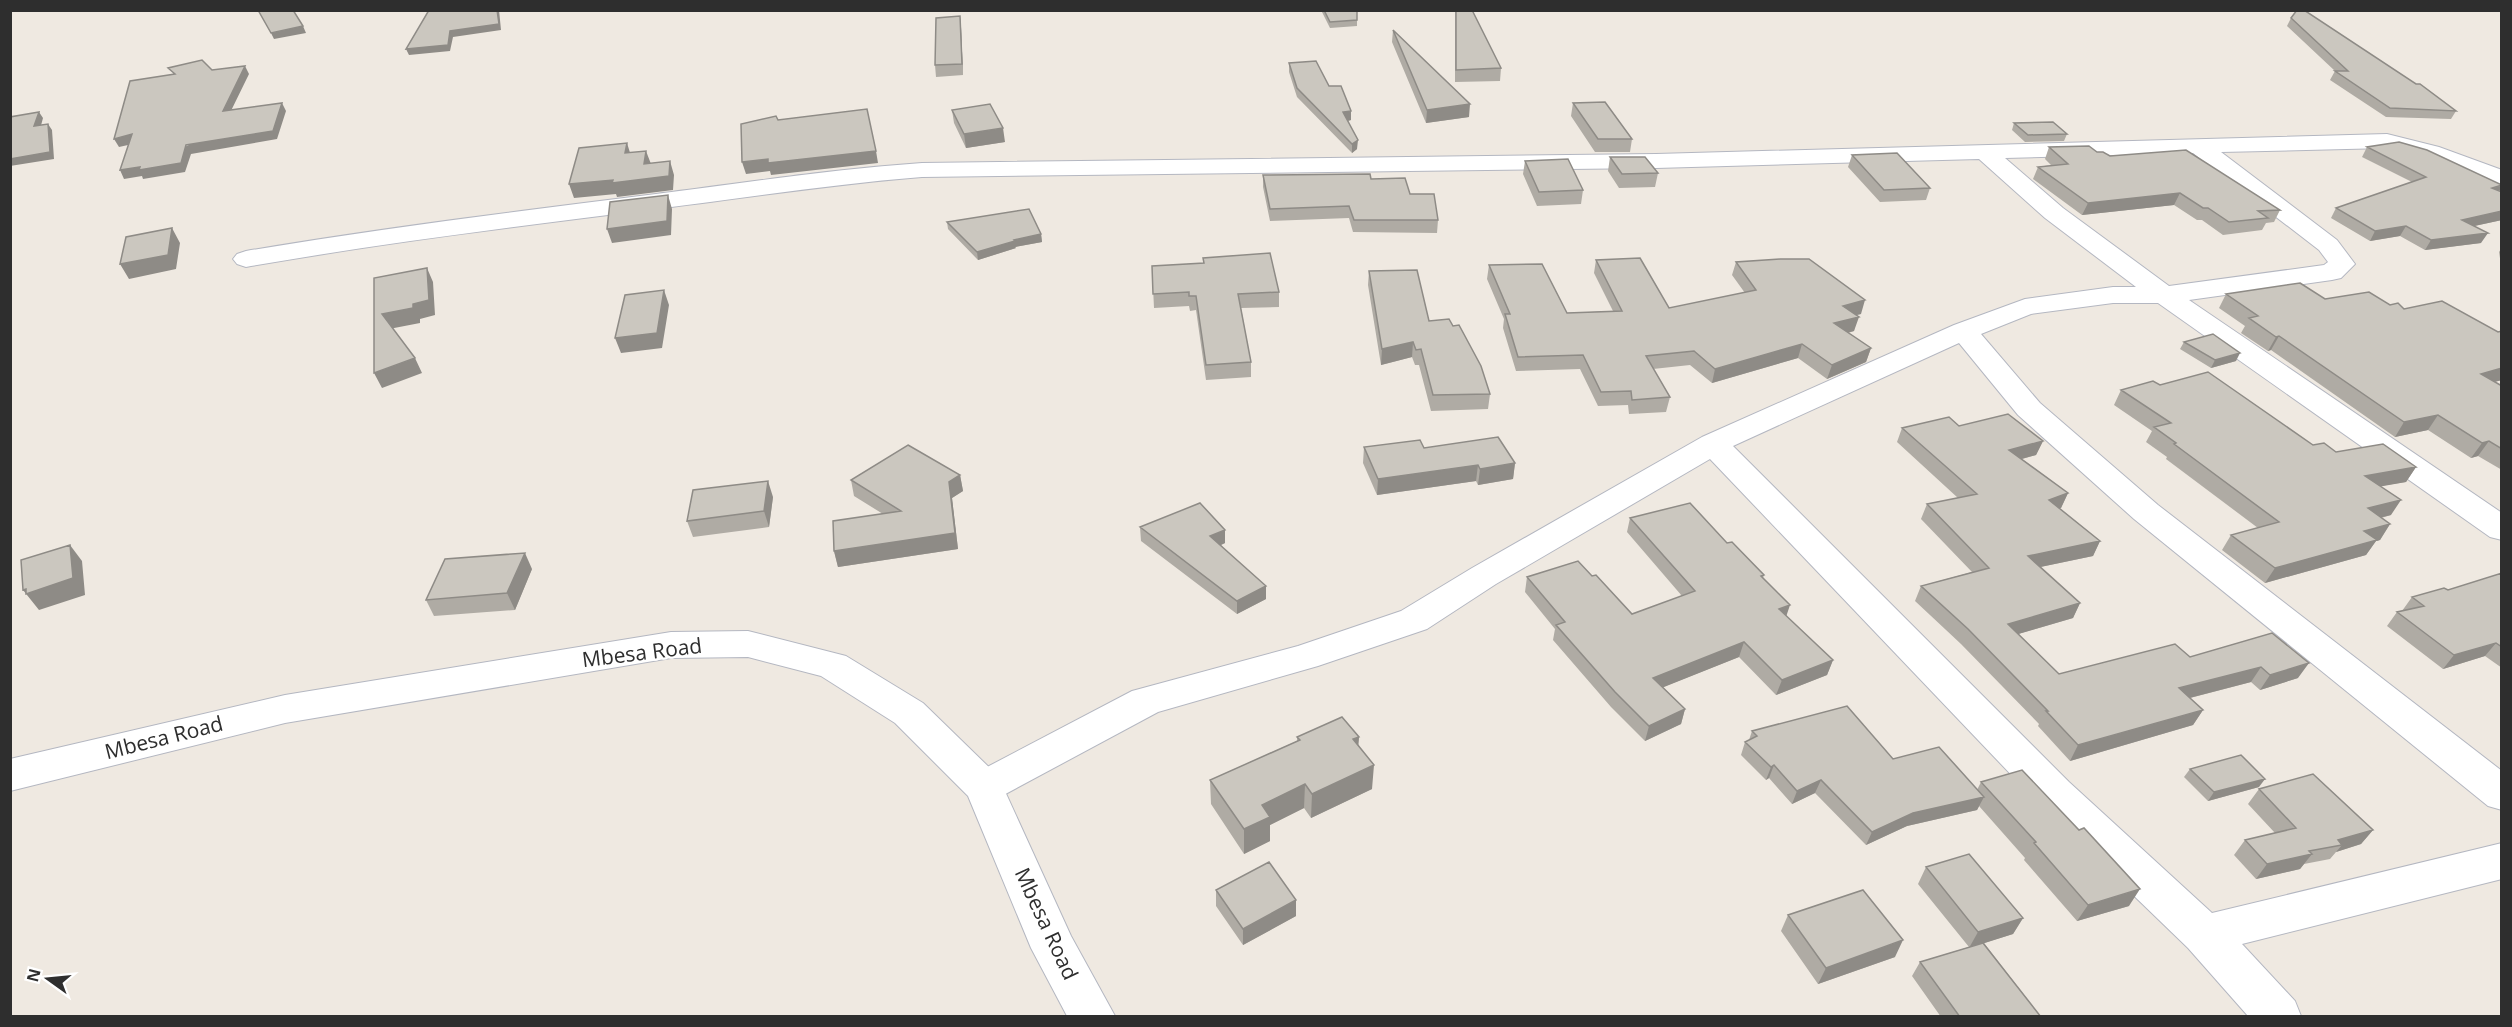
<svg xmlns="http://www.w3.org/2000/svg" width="2512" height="1027" font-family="'Open Sans',sans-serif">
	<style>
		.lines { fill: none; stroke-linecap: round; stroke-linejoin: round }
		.street-casing { stroke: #b4b7c1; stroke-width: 2 }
		.secondary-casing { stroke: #b4b7c1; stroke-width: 2 }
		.street { fill: #fff; fill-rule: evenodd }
		.secondary { fill: #fff; fill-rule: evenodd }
		.wall { fill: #afaba4 }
		.shaded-wall { fill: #8e8b86 }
		.building { fill: #cbc7bf; stroke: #8e8b86; stroke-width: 1.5 }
		.labels { text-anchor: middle; stroke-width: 4.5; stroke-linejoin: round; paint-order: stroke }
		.street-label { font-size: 21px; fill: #2e2e2e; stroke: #fff }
	</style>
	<rect width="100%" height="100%" fill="#efe9e1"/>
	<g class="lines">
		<!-- street casing -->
		<g class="street-casing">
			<path id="street" d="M2387,134L2439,147L2502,170V186L2437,161L2387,148L2221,152L2337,240L2355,264L2341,278L2332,280L2189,300L2502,513V540L2490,537L2158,303H2113L2031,314L1981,334L2040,403L2158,505L2502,771V810L2488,806L2134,519L2018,415L1959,343L1733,446L2069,782L2212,913L2502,843V879L2242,944L2295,1001L2301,1016H2248L2188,948L2041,806L1710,459L1496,584L1427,629L1318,666L1158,712L998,798L984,803L970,798L964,787L970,776L1132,691L1298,646L1401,611L1472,568L1702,437L1954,325L2025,299L2113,287H2136L2045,218L1979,159L1656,168L922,177C833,184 745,198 656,209C519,226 382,243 246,267L237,264L233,259L237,254L246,251C382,228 519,211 656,194C745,183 833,169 922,163L1656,154ZM2193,153L2319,250L2328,262L2324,265L2169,286L2063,208L2005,158Z"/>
		</g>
		<!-- secondary casing -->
		<g class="secondary-casing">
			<path id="secondary" d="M748,631L846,656L923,703L998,776L1071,936L1115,1016H1067L1031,948L968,796L895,723L821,676L748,657L671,658L285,723L10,791V759L285,695L671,632Z"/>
		</g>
		<!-- street -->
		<use href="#street" class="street"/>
		<!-- secondary -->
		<use href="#secondary" class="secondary"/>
	</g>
	<!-- wall -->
	<path class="wall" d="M1321,10H1357V26L1330,28Z
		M1455,10H1472L1501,68L1500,81L1455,82Z
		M960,16L961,27L963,75L936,77L935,65Z
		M2291,18L2456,111L2451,119L2386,117L2330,80L2335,71L2287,26Z
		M1393,30L1469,117L1426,123L1392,42Z
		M1289,63L1329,86L1351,111V120L1348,121L1357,149L1352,153L1297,97L1289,72Z
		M1573,103L1632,139L1630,152H1595L1571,116Z
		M952,110L1005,142L966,148L954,123Z
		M2014,123L2067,134L2064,141L2025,142L2012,130Z
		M2049,147L2097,152L2110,156L2280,210L2274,222L2266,223L2262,230L2223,235L2202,220H2197L2174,205L2082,215L2033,179L2038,167L2051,165L2045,159Z
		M2367,147L2502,185V187L2499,191L2502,220L2474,226L2481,243L2425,250L2400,236L2370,241L2331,218L2336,208L2412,182L2362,157Z
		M1852,155L1930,188L1926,200L1880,202L1848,167Z
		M1610,157L1658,173L1655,187L1619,188L1608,171Z
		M1525,161L1583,190L1581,204L1537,206L1523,174Z
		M1263,175L1371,179L1410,194L1438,220L1437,233L1353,232L1349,218L1270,221L1263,187Z
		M947,222L1041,234L1042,242L1015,247L1016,248L978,260L948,229Z
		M2502,247V271L2499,252Z
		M1203,258L1279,292V307L1241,308L1251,362V377L1206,380L1196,310L1190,311L1189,306L1154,308L1152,266L1203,263Z
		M1596,260L1669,308L1745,293L1732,275L1736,262L1861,314L1856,315L1854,331L1848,333L1871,348L1866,362L1827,379L1798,358L1712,383L1690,365L1653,369L1670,397L1666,412L1629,414L1628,405L1598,406L1580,369L1516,371L1503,328L1504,319L1487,279L1489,265L1567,313L1613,311L1594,273Z
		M1369,271L1429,321L1490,394L1488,409L1431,411L1419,365H1415L1412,357L1381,365L1368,285Z
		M2226,294L2325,299L2390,305L2498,332L2502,331V380L2494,382L2502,386V470L2478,456L2471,458L2428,430L2395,437L2271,350L2268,351L2241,333L2245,326L2219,308Z
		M2184,342L2236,361L2211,368L2180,349Z
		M2160,385L2313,445L2336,452L2416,467L2406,482L2380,486L2391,515L2381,518L2390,524L2380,540L2376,541L2366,555L2265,583L2222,550L2231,535L2258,528L2166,459L2167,457L2146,442L2152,431L2114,405L2121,390Z
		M1959,426L2043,441L2036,455L2022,459L2068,493L2061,508H2059L2100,541L2093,556L2040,567L2080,603L2073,618L2018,634L2059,674L2190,657L2272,633L2298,678L2260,690L2251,682L2190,698L2203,710L2193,725L2070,761L2038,726L2039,724L1961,644L1915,601L1921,586L1972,572L1921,519L1927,504L1958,498L1897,442L1902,428Z
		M1364,447L1424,448L1515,463L1513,479L1478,485L1476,481L1377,495L1363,463Z
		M960,475L963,491L952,498L958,549L838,567L834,551L883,514L854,496L851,480Z
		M773,497L769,527L693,537L687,521Z
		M1630,518L1727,543L1764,575L1763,578L1786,616L1833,660L1827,675L1776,695L1739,657L1663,687L1685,709L1681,724L1645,741L1611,707L1553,640L1555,629L1525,592L1527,577L1592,576L1632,614L1682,596L1627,532Z
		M1140,527L1225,543L1221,545L1266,599L1237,614L1141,541Z
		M532,569L515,610L434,616L426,600Z
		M2502,573V668L2485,656L2443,669L2387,626L2397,612L2402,611L2412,597L2448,590Z
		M1752,731L1893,759L1977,790L1981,782L2129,906L2077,921L2024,860L2025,858L1979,806L1977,810L1907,826L1866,845L1815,793L1792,804L1769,778L1766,780L1741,755L1745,742L1749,740Z
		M1297,737H1359L1358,745L1372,789L1311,818L1304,808L1270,825V841L1244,854L1211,804L1210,780L1297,741Z
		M2190,769L2259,787L2208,801L2184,777Z
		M2259,789L2373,830L2361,844L2336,852L2330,859L2304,864L2300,869L2256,879L2234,855L2245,840L2275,833L2248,804Z
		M1926,867L2023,918L2013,934L1984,943L2041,1017H1941L1912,976L1920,962L1969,947L1918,884Z
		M1216,890L1296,916L1243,945L1216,906Z
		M1788,915L1895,957L1818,984L1781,931Z"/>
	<!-- shaded-wall -->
	<path class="shaded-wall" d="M497,10H499L501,30L453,37L450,51L409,55L406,49Z
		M960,16L961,27L963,75L962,64Z
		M303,26L306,33L274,39L271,33Z
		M245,66L249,74L227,119L223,111Z
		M282,103L286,111L277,139L191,154L185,172L143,179L142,176L124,179L120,170L140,167Z
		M1470,104L1469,117L1426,123L1427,110Z
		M1351,111V120L1343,122V112Z
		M39,112L43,118L39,133L34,126Z
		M48,124L52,130L54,159L10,166V159Z
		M1003,128L1005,142L966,148L964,134Z
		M132,134L137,143L119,147L114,139Z
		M1358,140L1357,149L1352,153V144Z
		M627,143L631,156L625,153Z
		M646,151L651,164H644Z
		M876,151L878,163L771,175L770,171L746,174L742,162L768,159Z
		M670,161L674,175L673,190L617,197L616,194L574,198L569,184Z
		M2502,186V187L2496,195L2492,188Z
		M2180,193L2174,205L2082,215L2088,203Z
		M668,195L672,209L671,235L612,243L607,229Z
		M2502,211V220L2456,230L2462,220Z
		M2406,226L2400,236L2370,241L2375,231Z
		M172,228L180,243L176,269L129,279L120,264Z
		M2488,233L2481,243L2425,250L2431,240Z
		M1041,234L1042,242L1015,247L1016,248L978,260L977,252L1014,240Z
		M427,268L433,282L435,315L420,319V323L389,329L382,314L413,304Z
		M664,290L669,305L662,348L621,353L615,338Z
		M1865,300L1861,314L1839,319L1843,306Z
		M1859,317L1854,331L1830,337L1834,323Z
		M2279,336L2271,350L2268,351L2276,337Z
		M1413,342L1412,357L1381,365L1382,349Z
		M1802,344L1798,358L1712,383L1715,369Z
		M1871,348L1866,362L1827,379L1832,365Z
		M2240,353L2236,361L2211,368L2215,360Z
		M415,358L422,373L382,388L374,373Z
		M2502,368V380L2471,388L2481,374Z
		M2438,415L2428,430L2395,437L2404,422Z
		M2043,441L2036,455L2003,464L2009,450Z
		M2489,441L2478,456L2471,458L2482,443Z
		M1515,463L1513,479L1478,485L1480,469Z
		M1478,465L1476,481L1377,495L1378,479Z
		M2416,467L2406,482L2355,491L2365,476Z
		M960,475L963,491L952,498L958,549L838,567L834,551Z
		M768,481L773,497L769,527L764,511Z
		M2068,493L2061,508L2042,514L2049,500Z
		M2401,500L2391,515L2358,523L2368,508Z
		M2390,524L2380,540L2376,541L2366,555L2265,583L2275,568L2364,531Z
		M1225,530V543L1210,550V536Z
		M2100,541L2093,556L2021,571L2028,556Z
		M70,545L82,561L85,595L39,610L23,590Z
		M525,553L532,569L515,610L507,593Z
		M1266,586V599L1237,614V601Z
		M2080,603L2073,618L2001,639L2008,624Z
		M1790,605L1785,620L1779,609Z
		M1744,642L1739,657L1649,693L1653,678Z
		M2496,643L2485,656L2443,669L2454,655Z
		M1833,660L1827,675L1776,695L1782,680Z
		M2309,663L2298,678L2260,690L2270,675Z
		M2261,667L2251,682L2170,703L2179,688Z
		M1685,709L1681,724L1645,741L1649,726Z
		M2203,710L2193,725L2070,761L2078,745Z
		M1359,737L1357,761L1353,739Z
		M1374,765L1372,789L1311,818L1312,794Z
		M1774,765L1769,778L1766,780L1771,767Z
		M2265,779L2259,787L2208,801L2214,792Z
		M1821,780L1815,793L1792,804L1797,791Z
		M1305,784L1304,808L1270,825V841L1244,854V829L1262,805Z
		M1984,797L1977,810L1907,826L1866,845L1872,832L1913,813Z
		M2373,830L2361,844L2336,852L2342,845L2338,840Z
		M2312,854L2300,869L2256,879L2267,864Z
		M2140,889L2129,906L2077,921L2088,905Z
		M1296,900V916L1243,945V929Z
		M2023,918L2013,934L1969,948L1978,932Z
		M1903,940L1895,957L1818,984L1826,968Z"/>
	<!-- building -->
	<path class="building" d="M258,10H293L303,26L271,33Z
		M429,10H497L499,24L450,31L448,45L406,49Z
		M1324,10H1357V20L1330,22Z
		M1456,10H1472L1501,68L1456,70Z
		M2297,10H2304L2416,84H2420L2456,111L2390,108L2335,71H2348L2291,18Z
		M960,16L962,64L935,65L936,18Z
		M1393,30L1470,104L1427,110Z
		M202,60L212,70L245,66L223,111L282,103L273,131L186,145L181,163L139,170L140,167L120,170L132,134L114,139L130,81L175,74L168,68Z
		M1316,61L1329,86H1341L1351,111L1343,112L1358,140L1352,144L1297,88L1289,63Z
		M1605,102L1632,139H1598L1573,103Z
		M990,104L1003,128L964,134L952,110Z
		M867,109L876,151L768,163V159L742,162L741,124L776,116L778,120Z
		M39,112L34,126L48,124L50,152L10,159V117Z
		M2053,122L2067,134L2028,135L2014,123Z
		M2399,142L2427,150L2502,185L2492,188L2502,192V211L2462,220L2488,233L2431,240L2406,226L2375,231L2336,208L2426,177L2367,147Z
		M627,143L625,153L646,151L644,164L670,161L669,176L612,183L613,180L569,184L579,148Z
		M2089,146L2097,152H2103L2110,156L2186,150L2280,210L2258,211L2268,218L2229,222L2208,208H2203L2180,193L2088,203L2038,167L2068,164L2049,147Z
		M1897,153L1930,188L1884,190L1852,155Z
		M1610,157H1645L1658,173L1622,174Z
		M1568,159L1583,190L1539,192L1525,161Z
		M1370,174L1371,179L1405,178L1410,194H1434L1438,220H1354L1349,206L1270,209L1263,175Z
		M668,195L667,221L607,229L610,202Z
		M1029,209L1041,234L1014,240L1015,241L977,252L947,222Z
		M172,228L168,255L120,264L126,237Z
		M1270,253L1279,292L1238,294L1251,362L1206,365L1196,296H1189V292L1153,294L1152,266L1204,263L1203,258Z
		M1640,258L1669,308L1756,290L1736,262L1780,259H1809L1865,300L1843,306L1859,317L1834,323L1871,348L1832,365L1802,344L1715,369L1694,351L1646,356L1670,397L1632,400L1631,391L1601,392L1583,355L1518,357L1505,314H1510L1489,265L1542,264L1567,313L1622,311L1596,260Z
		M427,268L429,300L413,304V308L382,314L415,358L374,373V278Z
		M1417,270L1429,321L1449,319L1453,326L1459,325L1481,366L1490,394L1433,395L1421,349L1416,350L1413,342L1382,349L1369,271Z
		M2300,283L2325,299L2369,292L2390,305L2398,303L2404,309L2442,301L2498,332L2502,331V368L2481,374L2502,386V449L2489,441L2482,443L2438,415L2404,422L2279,336L2276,337L2249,318L2258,316L2226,294Z
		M664,290L657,333L615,338L625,295Z
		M2213,334L2240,353L2215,360L2184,342Z
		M2208,372L2313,445L2324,443L2336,452L2383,444L2416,467L2365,476L2401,500L2368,508L2390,524L2364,531L2377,540L2275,568L2231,535L2279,522L2174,444L2176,443L2154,427L2171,423L2121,390L2153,381L2160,385Z
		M2008,414L2043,441L2009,450L2068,493L2049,500L2100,541L2028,556L2080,603L2008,624L2059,674L2175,644L2190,657L2272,633L2309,663L2270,675L2261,667L2179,688L2203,710L2078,745L2046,711H2048L1968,629L1921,586L1989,568L1927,504L1977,494L1902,428L1949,417L1959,426Z
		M1498,437L1515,463L1480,469L1478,465L1378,479L1364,447L1420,440L1424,448Z
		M908,445L960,475L949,482L955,533L834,551L833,521L901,511L851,480Z
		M768,481L764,511L687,521L693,490Z
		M1200,503L1225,530L1210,536L1266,586L1237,601L1140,527Z
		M1690,503L1727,543L1732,542L1764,575L1761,576L1790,605L1779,609L1833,660L1782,680L1744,642L1653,678L1685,709L1649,726L1615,692L1556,625L1565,622L1527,577L1578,561L1592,576L1596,575L1632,614L1695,591L1630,518Z
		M70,545L73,578L26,594V589L23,590L21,560Z
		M525,553L507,593L426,600L445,559Z
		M2502,573V647L2496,643L2454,655L2397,612L2424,606L2412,597L2444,588L2448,590Z
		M1847,706L1893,759L1939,747L1984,797L1913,813L1872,832L1821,780L1797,791L1774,765L1771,767L1745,742L1757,736L1752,731Z
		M1342,717L1359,737L1353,739L1374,765L1312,794L1305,784L1262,805L1270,817L1244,829L1210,780L1300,740L1297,737Z
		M2241,755L2265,779L2214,792L2190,769Z
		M2022,770L2079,830L2084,828L2140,889L2088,905L2034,843L2036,842L1981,782Z
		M2313,774L2373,830L2338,840L2342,845L2309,851L2312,854L2267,864L2245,840L2296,828L2259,789Z
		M1969,854L2023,918L1978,932L1926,867Z
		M1269,862L1296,900L1243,929L1216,890Z
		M1863,890L1903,940L1826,968L1788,915Z
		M1983,943L2041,1017H1960L1920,962Z"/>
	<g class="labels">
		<!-- street labels -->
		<g class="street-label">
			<text transform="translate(642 653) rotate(-7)" y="7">Mbesa Road</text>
			<text transform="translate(164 738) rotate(-14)" y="7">Mbesa Road</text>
			<text transform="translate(1046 924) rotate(65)" y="7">Mbesa Road</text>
		</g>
	</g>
	<!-- border -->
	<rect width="2512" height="1027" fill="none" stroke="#2e2e2e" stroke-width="24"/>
	<!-- north arrow -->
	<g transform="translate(48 979) rotate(285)" stroke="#ffffff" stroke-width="4.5" paint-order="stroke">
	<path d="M0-4.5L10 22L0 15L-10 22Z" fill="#2e2e2e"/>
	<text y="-9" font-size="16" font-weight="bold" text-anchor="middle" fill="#2e2e2e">N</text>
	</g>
</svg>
